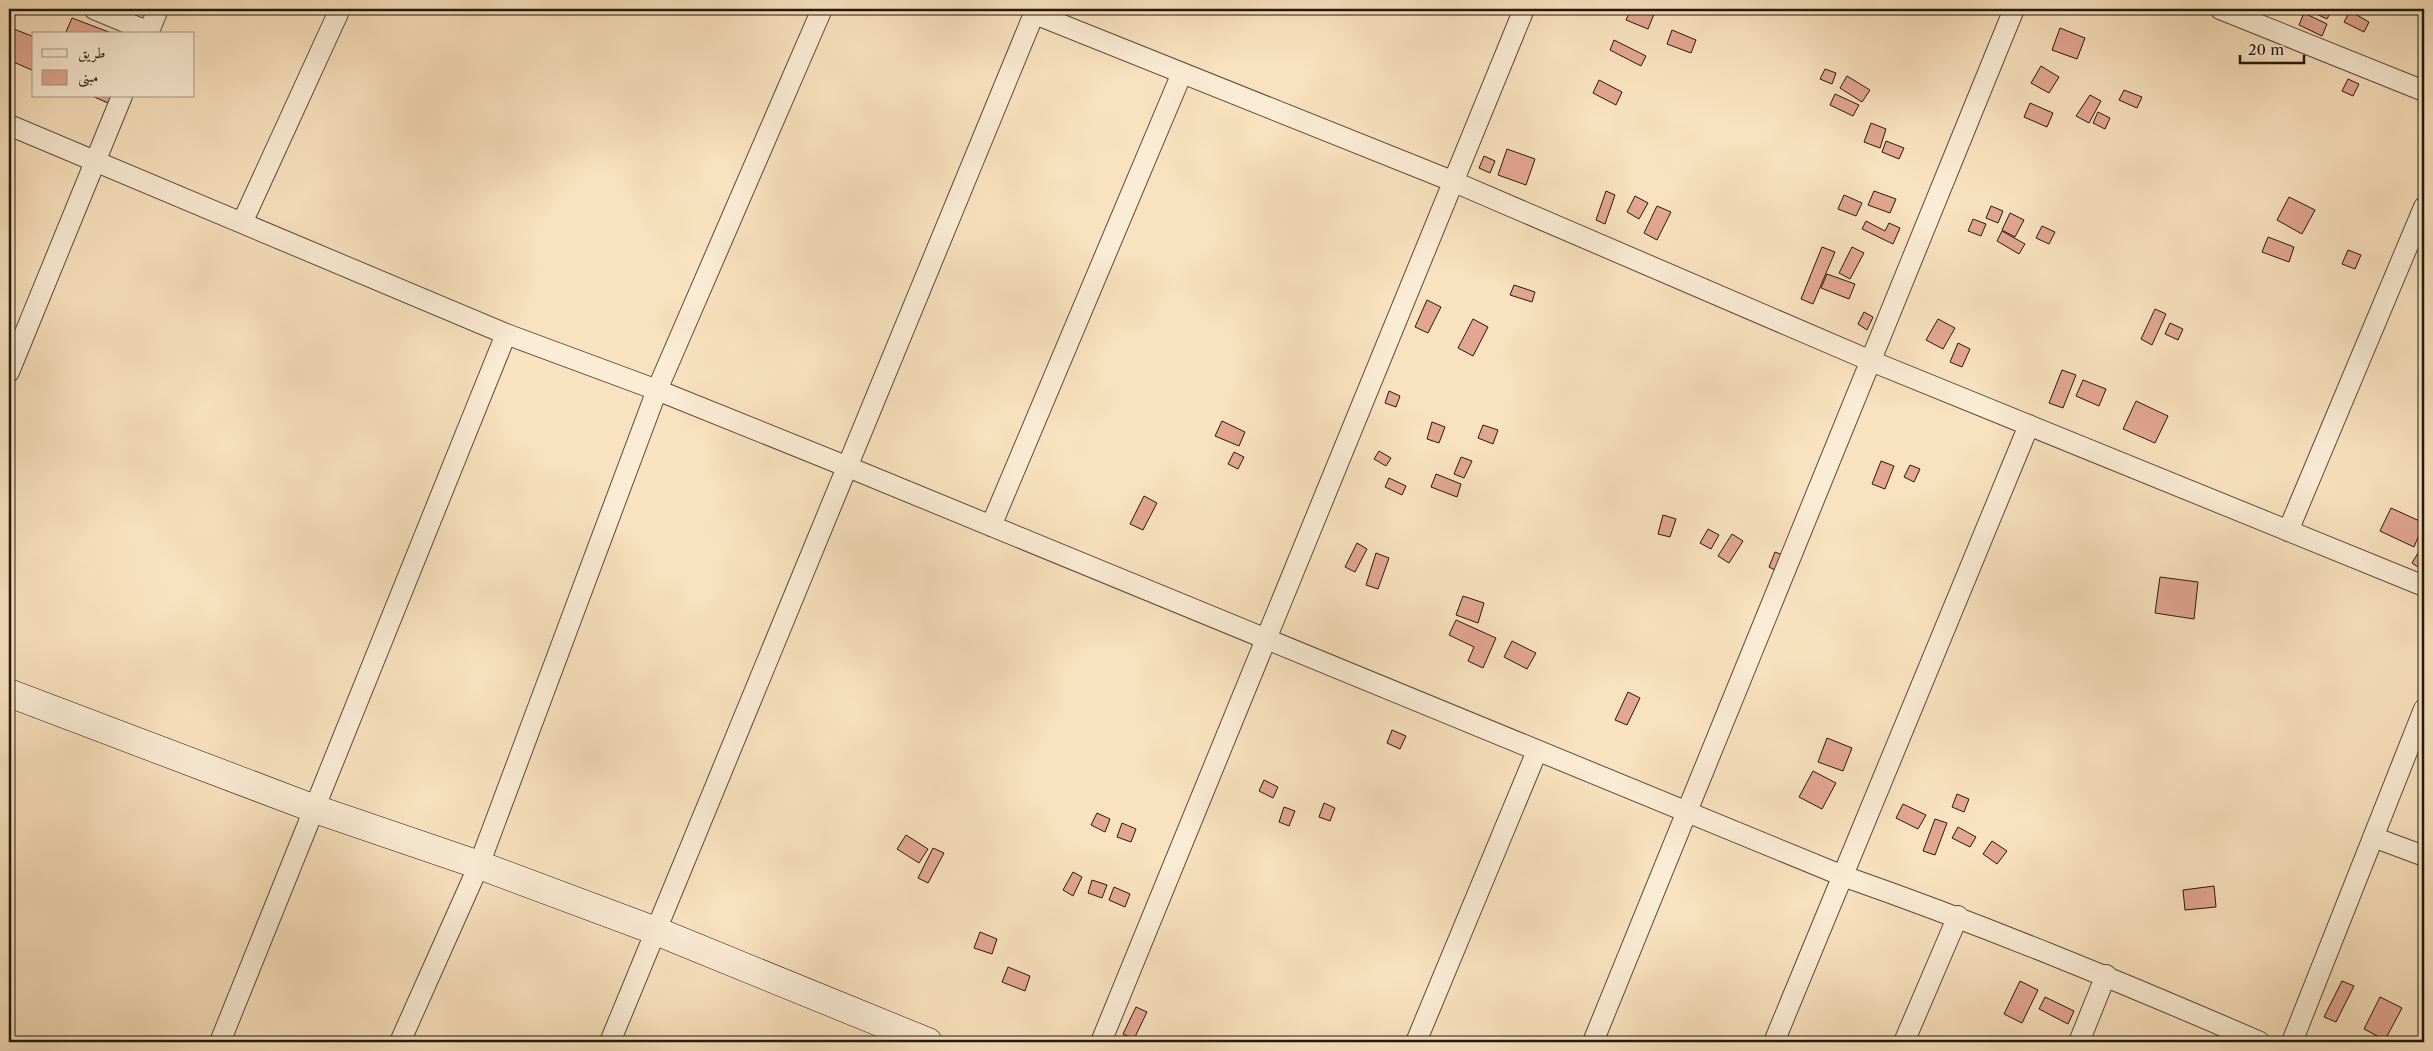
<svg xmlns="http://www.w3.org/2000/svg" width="2433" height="1051" font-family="'Libre Caslon Text',Amiri,serif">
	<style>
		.building { fill: #e3a692; stroke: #25180c }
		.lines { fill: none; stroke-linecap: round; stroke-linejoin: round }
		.street-casing { stroke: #5a4a39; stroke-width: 22 }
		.secondary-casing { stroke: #25180c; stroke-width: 29 }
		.street { stroke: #fbecd5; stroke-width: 20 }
		.secondary { stroke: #fbecd5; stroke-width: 28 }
	</style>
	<rect width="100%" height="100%" fill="#f9e2bf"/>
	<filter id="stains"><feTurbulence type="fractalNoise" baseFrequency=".004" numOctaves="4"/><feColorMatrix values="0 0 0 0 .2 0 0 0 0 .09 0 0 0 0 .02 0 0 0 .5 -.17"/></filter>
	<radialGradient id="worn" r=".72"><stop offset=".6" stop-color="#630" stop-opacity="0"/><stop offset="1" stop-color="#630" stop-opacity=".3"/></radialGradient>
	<!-- building -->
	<path class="building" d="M1631,9H1656L1648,29L1626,20Z
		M2311,9H2332L2327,19L2310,11Z
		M2350,11L2369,22L2364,32L2344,22Z
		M2304,13L2327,24L2322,36L2299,25Z
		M72,18L114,34H65Z
		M9,27L34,37V71L9,60Z
		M2060,28L2085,38L2077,59L2052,50Z
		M1672,30L1696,40L1691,53L1667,44Z
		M1614,40L1646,56L1641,66L1610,50Z
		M2041,66L2059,77L2049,93L2031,83Z
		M1825,69L1836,73L1832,84L1820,79Z
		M1847,76L1870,90L1862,102L1840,88Z
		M2348,79L2359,84L2353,96L2342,91Z
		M1599,80L1622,92L1616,105L1593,93Z
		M2124,90L2142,97L2137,108L2119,100Z
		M1835,94L1859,105L1853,116L1830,105Z
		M2090,95L2101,101L2089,123L2076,116Z
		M92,96H111L108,103Z
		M2030,103L2053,113L2047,127L2024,117Z
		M2098,112L2110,118L2105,129L2093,123Z
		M1871,123L1886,129L1880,148L1864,142Z
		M1886,141L1904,148L1899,159L1882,152Z
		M1507,149L1535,159L1526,185L1498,175Z
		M1484,156L1495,161L1490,173L1479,168Z
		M1606,191L1615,195L1605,224L1596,220Z
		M1874,191L1896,199L1890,213L1868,205Z
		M1844,195L1862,203L1856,216L1838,209Z
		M1635,196L1648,203L1639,219L1627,212Z
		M2289,197L2315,210L2302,234L2277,220Z
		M1657,206L1671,212L1657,240L1644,233Z
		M1991,206L2003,211L1998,223L1986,218Z
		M2010,213L2024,220L2015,237L2002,230Z
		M1973,219L1986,224L1981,236L1968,231Z
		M1866,221L1885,231L1889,223L1900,228L1893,244L1862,229Z
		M2042,226L2055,232L2049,244L2036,238Z
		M2002,231L2025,244L2019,254L1997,241Z
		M2268,237L2294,247L2289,262L2262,252Z
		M1822,247L1835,252L1813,304L1801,299Z
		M1852,247L1864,253L1850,279L1839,273Z
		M2348,250L2361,255L2355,269L2342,264Z
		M1827,274L1855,284L1849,299L1821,288Z
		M1514,285L1535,292L1532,302L1510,295Z
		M1427,300L1441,307L1428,333L1415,327Z
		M2155,309L2166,314L2152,345L2141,339Z
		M1864,312L1873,317L1867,330L1858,324Z
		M1473,319L1488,327L1473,356L1458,348Z
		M1938,319L1955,328L1943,349L1926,340Z
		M2170,323L2183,329L2178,340L2165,334Z
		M1958,343L1970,349L1962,367L1950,362Z
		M2062,370L2076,375L2063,408L2049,403Z
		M2083,380L2106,389L2099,406L2076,396Z
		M1389,391L1400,396L1396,407L1385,403Z
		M2136,401L2168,416L2155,443L2123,429Z
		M1222,421L1245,432L1239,446L1215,436Z
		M1432,422L1445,427L1439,443L1427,439Z
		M1483,425L1498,430L1493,444L1478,438Z
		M1379,451L1391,458L1386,466L1374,459Z
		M1234,452L1244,457L1238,469L1228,464Z
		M1461,457L1472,461L1464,478L1454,474Z
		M1881,461L1894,466L1885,489L1872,484Z
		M1910,465L1920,469L1914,482L1904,477Z
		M1436,474L1461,484L1457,497L1431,487Z
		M1389,478L1406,486L1402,495L1385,487Z
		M1144,496L1157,503L1143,530L1130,524Z
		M2391,508L2424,523L2414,547L2380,531Z
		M1663,515L1676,519L1670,537L1658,534Z
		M1708,529L1719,535L1711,549L1700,543Z
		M1732,534L1743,541L1729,563L1718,556Z
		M1357,543L1367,549L1355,572L1345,567Z
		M2424,543V571L2412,563Z
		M1775,552L1783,555L1777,571L1769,567Z
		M1376,553L1389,558L1378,589L1366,585Z
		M2160,577L2198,582L2194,619L2155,613Z
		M1463,596L1484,603L1478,623L1456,615Z
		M1456,620L1496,638L1483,668L1468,661L1474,647L1449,635Z
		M1512,641L1536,653L1527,669L1504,657Z
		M1628,692L1640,698L1627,725L1615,720Z
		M1392,730L1406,736L1400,749L1387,743Z
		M1827,738L1852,748L1843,771L1818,762Z
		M1813,771L1836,783L1822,809L1799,797Z
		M1264,780L1278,787L1273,798L1259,791Z
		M1957,794L1969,799L1964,812L1952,807Z
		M1324,803L1335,808L1330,821L1319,817Z
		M1903,804L1926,815L1918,829L1896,818Z
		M1284,807L1295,811L1289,826L1279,822Z
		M1097,813L1110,819L1105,832L1091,825Z
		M1935,819L1947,823L1935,855L1923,851Z
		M1122,823L1136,829L1131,842L1117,837Z
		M1958,827L1976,837L1970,847L1952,838Z
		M906,835L928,849L919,863L897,849Z
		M1992,841L2007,851L1997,864L1983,854Z
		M933,848L944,853L928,883L918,878Z
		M1073,872L1082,877L1073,896L1063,890Z
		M1092,880L1107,885L1102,898L1088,893Z
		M2214,886L2216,907L2185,910L2183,890Z
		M1114,887L1130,894L1125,907L1109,900Z
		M980,932L997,939L992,954L974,948Z
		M1008,967L1030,976L1025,991L1002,982Z
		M2020,981L2038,990L2022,1023L2004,1014Z
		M2342,981L2354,986L2336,1022L2324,1017Z
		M2045,997L2074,1011L2068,1024L2039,1009Z
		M2380,997L2402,1008L2385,1040L2364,1029Z
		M1136,1007L1147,1012L1134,1039L1123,1034Z"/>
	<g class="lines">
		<!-- street casing -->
		<g class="street-casing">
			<path id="street" d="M94,9L149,32
				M2220,9L2424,91
				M1035,14L1452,181L1871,361L2424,586
				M148,34L158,9
				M9,125L506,334L657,390L848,467L1843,876C1986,926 2121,982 2260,1042
				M242,223L340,9
				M9,372L122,96
				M991,526L1182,73
				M2288,531L2424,207
				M2373,837L2424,856
				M220,1042L506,334
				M400,1042L479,865L657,390L822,9
				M610,1042L1036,9
				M1101,1042L1524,9
				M1416,1042L1537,751
				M1593,1042L2014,9
				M1774,1042L2029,425
				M1904,1042L1958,916
				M2079,1042L2106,975
				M2292,1042L2424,709"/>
		</g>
		<!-- secondary casing -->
		<g class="secondary-casing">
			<path id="secondary" d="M9,693L315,809L479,865L656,931L928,1042"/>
		</g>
		<!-- street -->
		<use href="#street" class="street"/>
		<!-- secondary -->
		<use href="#secondary" class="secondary"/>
	</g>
	<!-- margin -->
	<rect width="2433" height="1051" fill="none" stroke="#f9e2bf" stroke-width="30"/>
	<rect x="10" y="10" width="2413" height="1031" fill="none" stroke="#25180c" stroke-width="2.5"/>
	<rect x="15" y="15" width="2403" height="1021" fill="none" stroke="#25180c"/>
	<!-- legend -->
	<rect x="32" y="32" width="162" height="65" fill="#fbecd5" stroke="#a59785"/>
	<rect x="42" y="49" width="25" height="8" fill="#fbecd5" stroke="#a59785"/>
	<text x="78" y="58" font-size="15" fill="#25180c">طريق</text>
	<rect x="42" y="70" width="25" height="15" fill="#e3a692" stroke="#a59785"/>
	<text x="78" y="82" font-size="15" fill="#25180c">مبنى</text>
	<!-- scale -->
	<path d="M2240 55v8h64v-8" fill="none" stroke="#25180c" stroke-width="2.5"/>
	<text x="2248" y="55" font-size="15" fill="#25180c" stroke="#fbecd5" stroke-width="4" paint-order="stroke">20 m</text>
	<rect width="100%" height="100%" filter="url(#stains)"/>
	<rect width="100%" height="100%" fill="url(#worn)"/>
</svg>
